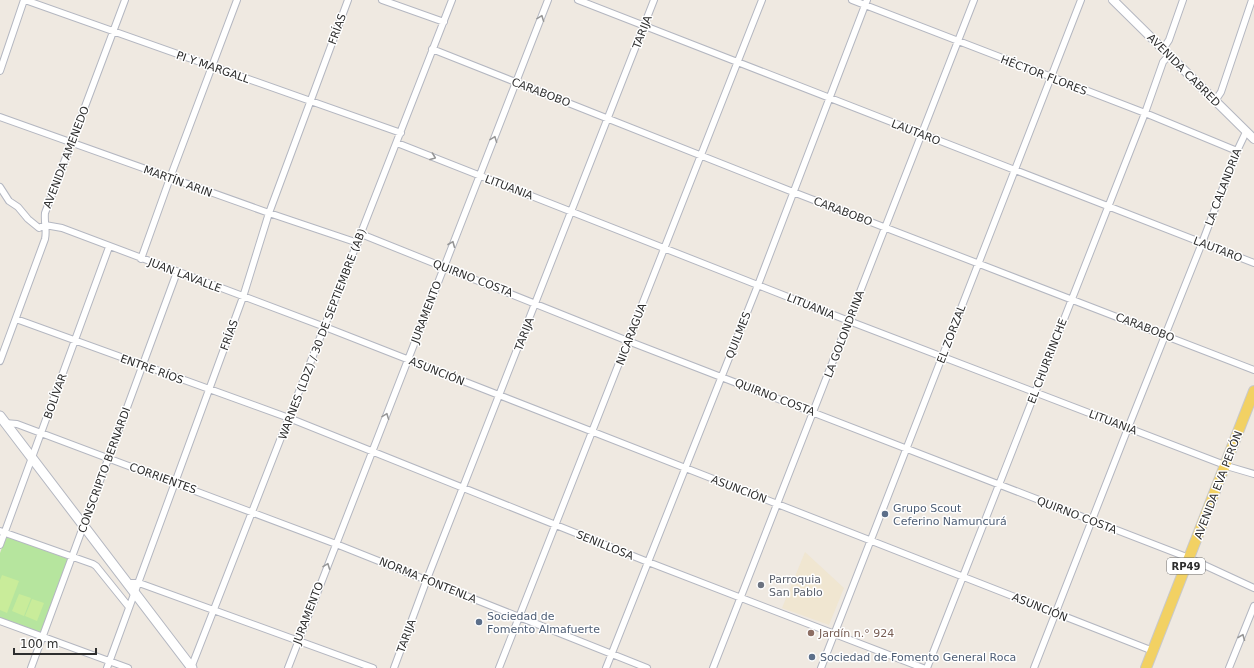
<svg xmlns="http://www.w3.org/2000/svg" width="1254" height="668" font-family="'DejaVu Sans',sans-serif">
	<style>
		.education { fill: #f0e6d1 }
		.green { fill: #b6e59e }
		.pitch { fill: #c9ec9a }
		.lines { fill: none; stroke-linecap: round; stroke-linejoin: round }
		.minor-casing { stroke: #b4b7c1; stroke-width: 8 }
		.tertiary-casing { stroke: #b4b7c1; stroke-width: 10 }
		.secondary-casing { stroke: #b4b7c1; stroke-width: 11 }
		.primary-casing { stroke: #c9c9c9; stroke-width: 12 }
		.minor { stroke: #fff; stroke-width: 6 }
		.tertiary { stroke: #fff; stroke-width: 8 }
		.secondary { stroke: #fff; stroke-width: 9 }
		.primary { stroke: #f2d163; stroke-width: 10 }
		.oneway { stroke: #969696 }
		.service-dot { fill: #5c6f8a; stroke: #fff; stroke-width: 1.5 }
		.worship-dot { fill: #6b7280; stroke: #fff; stroke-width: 1.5 }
		.education-dot { fill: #8d6e63; stroke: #fff; stroke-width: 1.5 }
		.labels { text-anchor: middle; stroke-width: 3; stroke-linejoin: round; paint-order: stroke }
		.shield { fill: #fff; stroke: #6d6d6d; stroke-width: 1 }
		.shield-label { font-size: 10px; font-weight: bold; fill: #2e2e2e }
		.street-label { font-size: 11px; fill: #2e2e2e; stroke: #fff }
		.service-label { font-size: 11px; fill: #4e5e75; stroke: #fff; text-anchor: start }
		.worship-label { font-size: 11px; fill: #5b616d; stroke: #fff; text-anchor: start }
		.education-label { font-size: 11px; fill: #785e54; stroke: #fff; text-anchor: start }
	</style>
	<rect width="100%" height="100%" fill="#efe9e1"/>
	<!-- education -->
	<path class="education" d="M805,552L844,588L829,625L782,608Z"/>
	<!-- green -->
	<path class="green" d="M6,536L68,559L41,633L0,618V553Z"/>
	<!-- pitch -->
	<path class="pitch" d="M2,575L19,581L7,613L0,610V580Z
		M19,594L31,598L24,616L12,611Z
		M32,599L44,603L37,621L25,616Z"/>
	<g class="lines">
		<!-- minor casing -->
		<g class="minor-casing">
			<path id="minor" d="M25,0L401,133
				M382,0L444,22
				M578,0L1254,263
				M852,0L1145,113L1237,151
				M432,49L793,192L1254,370
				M1163,49L1169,40L1183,0
				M0,71L24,0
				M1215,101L1221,92L1252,0
				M0,117L269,213L358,243
				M397,143L849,321L1230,467L1254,474
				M0,187L9,201L18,207L28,219L39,228L45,225L62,228L325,327L1153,651
				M361,234L628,341L1189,558L1254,588
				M141,259L170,178L237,0
				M16,319L289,418L648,562L923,668
				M0,361L45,239C47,230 44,222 45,213L125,0
				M5,423L17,424L336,544L647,668
				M0,531L93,564L96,566L129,607
				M0,545L109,247
				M128,583H139L373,668
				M0,621L128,668
				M31,668L177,272
				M107,668L243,297L269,213L348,0
				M191,668L452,0
				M288,668L548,0
				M394,668L427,579L654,0
				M499,668L762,0
				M606,668L758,285L867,0
				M713,668L974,0
				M821,668L1081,0
				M927,668L1145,113L1163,62L1169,55
				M1034,668L1128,428L1202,243L1237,151L1246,132
				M1229,668L1254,606"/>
		</g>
		<!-- tertiary casing -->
		<g class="tertiary-casing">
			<path id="tertiary" d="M1113,0L1254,139"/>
		</g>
		<!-- secondary casing -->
		<g class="secondary-casing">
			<path id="secondary" d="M0,416L192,668"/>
		</g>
		<!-- primary casing -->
		<g class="primary-casing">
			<path id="primary" d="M1146,668L1254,391"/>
		</g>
		<!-- minor -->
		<use href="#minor" class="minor"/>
		<!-- tertiary -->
		<use href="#tertiary" class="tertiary"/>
		<!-- secondary -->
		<use href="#secondary" class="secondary"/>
		<!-- primary -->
		<use href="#primary" class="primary"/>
	</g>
	<!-- one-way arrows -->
	<defs><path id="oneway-chevron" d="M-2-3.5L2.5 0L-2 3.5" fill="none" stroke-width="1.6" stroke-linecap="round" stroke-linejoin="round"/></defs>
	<g class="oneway">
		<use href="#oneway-chevron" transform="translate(541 18) rotate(-69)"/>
		<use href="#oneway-chevron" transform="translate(494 139) rotate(-69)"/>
		<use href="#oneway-chevron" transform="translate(433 157) rotate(21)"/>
		<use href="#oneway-chevron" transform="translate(452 244) rotate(-68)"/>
		<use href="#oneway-chevron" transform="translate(386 416) rotate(-69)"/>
		<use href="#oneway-chevron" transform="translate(327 566) rotate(-69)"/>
		<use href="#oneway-chevron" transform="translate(1242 637) rotate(-68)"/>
	</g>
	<!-- markers -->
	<g class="service-dot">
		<circle cx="885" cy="514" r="4"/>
		<circle cx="479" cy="622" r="4"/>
		<circle cx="812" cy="657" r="4"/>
	</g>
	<circle class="worship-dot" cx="761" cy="585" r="4"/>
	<circle class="education-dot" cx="811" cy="633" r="4"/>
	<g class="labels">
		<!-- shield labels -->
		<rect class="shield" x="1167" y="558" width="38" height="16" rx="3"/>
		<g class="shield-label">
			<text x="1186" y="570">RP49</text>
		</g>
		<!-- street labels -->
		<g class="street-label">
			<text transform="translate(337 29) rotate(-70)" y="4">FRÍAS</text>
			<text transform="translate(642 32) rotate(-69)" y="4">TARIJA</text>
			<text transform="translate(213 67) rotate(19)" y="4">PI Y MARGALL</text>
			<text transform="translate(1184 70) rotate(45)" y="4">AVENIDA CABRED</text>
			<text transform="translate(1044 75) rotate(21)" y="4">HÉCTOR FLORES</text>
			<text transform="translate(541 92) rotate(21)" y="4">CARABOBO</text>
			<text transform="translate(916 132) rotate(21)" y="4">LAUTARO</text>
			<text transform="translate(66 157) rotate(-69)" y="4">AVENIDA AMENEDO</text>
			<text transform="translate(178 181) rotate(20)" y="4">MARTÍN ARIN</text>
			<text transform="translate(509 187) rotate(21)" y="4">LITUANIA</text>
			<text transform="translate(1223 187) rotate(-69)" y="4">LA CALANDRIA</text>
			<text transform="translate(843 211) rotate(21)" y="4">CARABOBO</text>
			<text transform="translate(1218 249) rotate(21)" y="4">LAUTARO</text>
			<text transform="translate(185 275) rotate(21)" y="4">JUAN LAVALLE</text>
			<text transform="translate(473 278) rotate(21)" y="4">QUIRNO COSTA</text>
			<text transform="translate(811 306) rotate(22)" y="4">LITUANIA</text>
			<text transform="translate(426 312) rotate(-69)" y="4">JURAMENTO</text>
			<text transform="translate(1145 327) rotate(21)" y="4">CARABOBO</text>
			<text transform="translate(322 334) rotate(-69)" y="4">WARNES (LDZ) / 30 DE SEPTIEMBRE (AB)</text>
			<text transform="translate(524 334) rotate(-69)" y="4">TARIJA</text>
			<text transform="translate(631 334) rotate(-69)" y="4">NICARAGUA</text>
			<text transform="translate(844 334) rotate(-69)" y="4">LA GOLONDRINA</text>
			<text transform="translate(951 334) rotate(-69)" y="4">EL ZORZAL</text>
			<text transform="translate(229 335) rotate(-70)" y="4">FRÍAS</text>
			<text transform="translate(738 335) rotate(-68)" y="4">QUILMES</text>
			<text transform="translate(1047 361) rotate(-69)" y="4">EL CHURRINCHE</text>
			<text transform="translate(152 369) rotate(20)" y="4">ENTRE RÍOS</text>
			<text transform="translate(437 371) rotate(22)" y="4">ASUNCIÓN</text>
			<text transform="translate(55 396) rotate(-70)" y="4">BOLÍVAR</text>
			<text transform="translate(775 397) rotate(21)" y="4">QUIRNO COSTA</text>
			<text transform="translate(1113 422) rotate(21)" y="4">LITUANIA</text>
			<text transform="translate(104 470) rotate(-70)" y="4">CONSCRIPTO BERNARDI</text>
			<text transform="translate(163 478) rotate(20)" y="4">CORRIENTES</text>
			<text transform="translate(1218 485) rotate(-69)" y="4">AVENIDA EVA PERÓN</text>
			<text transform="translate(739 489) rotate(21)" y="4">ASUNCIÓN</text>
			<text transform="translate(1077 515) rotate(21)" y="4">QUIRNO COSTA</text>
			<text transform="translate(605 545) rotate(22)" y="4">SENILLOSA</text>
			<text transform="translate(428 580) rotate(22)" y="4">NORMA FONTENLA</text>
			<text transform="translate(1040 607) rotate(22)" y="4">ASUNCIÓN</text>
			<text transform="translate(308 613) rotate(-69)" y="4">JURAMENTO</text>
			<text transform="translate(406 636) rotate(-70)" y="4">TARIJA</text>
		</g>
		<!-- service labels -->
		<g class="service-label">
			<text x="893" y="512">Grupo Scout<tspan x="893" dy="13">Ceferino Namuncurá</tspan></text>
			<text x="487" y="620">Sociedad de<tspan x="487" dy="13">Fomento Almafuerte</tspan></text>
			<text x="820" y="661">Sociedad de Fomento General Roca</text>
		</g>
		<!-- worship labels -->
		<g class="worship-label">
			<text x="769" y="583">Parroquia<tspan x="769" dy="13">San Pablo</tspan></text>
		</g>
		<!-- education labels -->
		<g class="education-label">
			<text x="819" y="637">Jardín n.° 924</text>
		</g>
	</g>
	<!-- scale -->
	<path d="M14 648v6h82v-6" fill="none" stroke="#2e2e2e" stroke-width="2"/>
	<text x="20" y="648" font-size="12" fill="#2e2e2e" stroke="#ffffff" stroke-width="3" paint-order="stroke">100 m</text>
</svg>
